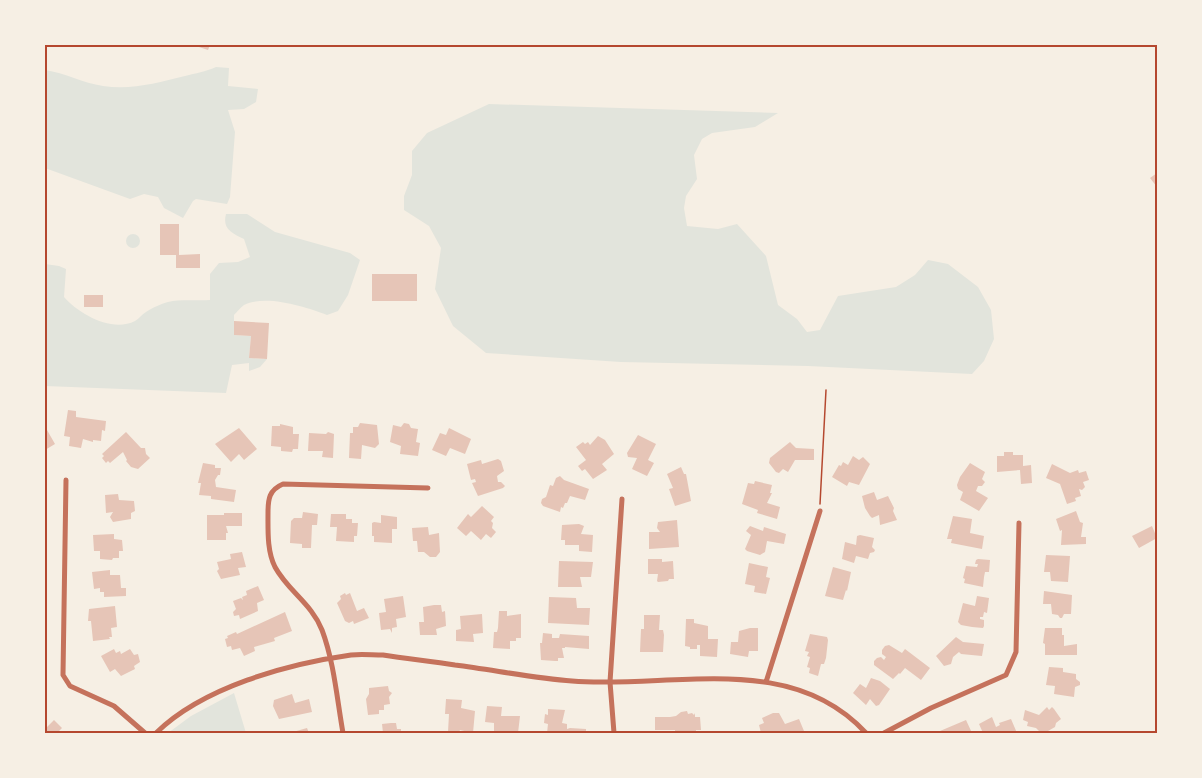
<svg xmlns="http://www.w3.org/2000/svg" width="1202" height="778" font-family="'Asap Condensed',sans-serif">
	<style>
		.green { fill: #e2e4dc }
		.building { fill: #e6c5b7 }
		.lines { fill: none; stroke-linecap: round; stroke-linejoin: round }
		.path { stroke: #b5482f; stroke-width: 1.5 }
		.minor { stroke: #c5725c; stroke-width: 5 }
		.neatline { fill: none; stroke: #b5482f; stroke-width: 2 }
	</style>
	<rect width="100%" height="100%" fill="#f6efe4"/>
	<!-- green -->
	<path class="green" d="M216,67L229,68L228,86L258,89L256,102L244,109L228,110L235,132L230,197L227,204L196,199L193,201L183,218L164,208L158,197L144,194L130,199L45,168V70C65,73 83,83 103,86C132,90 157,83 185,76C196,73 205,72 216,67Z
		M489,104L778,113L755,127L712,133L702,139L694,155L697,179L686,196L684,208L687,226L718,229L737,224L766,256L778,305L797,319L807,332L820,330L838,296L896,287L915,275L928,260L948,264L978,287L991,310L994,339L984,361L972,374L808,366L621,362L486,353L453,326L435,289L441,248L429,226L404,210V196L412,175V151L427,133Z
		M226,214H247L275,232L350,253L360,260L348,295L338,311L327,315C306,307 266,294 244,305C241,307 237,312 234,315V335L251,336L249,358L267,359L260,367L249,371V363L232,365L226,393L45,386V264L59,266L66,269L64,297C79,314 112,333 135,321C139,319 142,314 146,312C152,308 161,304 168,302C180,299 197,301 210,300V274L219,263L238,262L250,257L244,239C232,233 222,229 226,214Z
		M126 241a7 7 0 1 1 14 0a7 7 0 1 1-14 0Z
		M234,693L246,733H168L191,716Z"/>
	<!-- building -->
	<path class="building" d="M193,45H210L208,50Z
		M1157,173V187L1150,178Z
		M160,224H179V255L200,254V268H176V255H160Z
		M372,274H417V301H372Z
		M84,295H103V307H84Z
		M234,321L269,323L267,359L249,358L251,336L234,335Z
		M68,410L76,411V417L106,421L105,431L102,430L101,441L93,440V442L83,439L81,448L69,446L70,437L64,436Z
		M360,423L377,425L379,444L375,448L362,445L361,459L349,458L350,433H353V427H358Z
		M404,423L409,424L411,428L418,429L416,442L420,443L418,456L400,454L401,446L390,442L393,425L401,427Z
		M280,424L293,427V434H299L298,449H293L292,452L281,451V447L271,446L272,426H280Z
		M239,428L257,449L244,460L239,454L231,462L215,444Z
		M449,428L471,439L465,454L450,448L446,456L432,450L440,433L446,435Z
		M47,430L55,444L45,450V431Z
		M126,432L141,448H145L146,454L150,458L138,469L131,467L126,461L127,460L123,452L110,463L108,461L106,463L102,458L104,456L102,454Z
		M328,432L334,434L333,458L322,457L323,451H308L309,433L326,434Z
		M638,435L656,444L648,460L654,463L647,476L632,469L637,458L628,457L627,453Z
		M598,436L605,440L614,454L602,464L607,470L593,479L585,469L582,471L578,466L586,460L576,447L583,442L585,444L588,442L590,445Z
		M790,442L796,448L814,449V460H795L788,472L783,469L779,473L776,472L769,463L770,458Z
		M1004,452H1013V455H1023V466L1031,465L1032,483L1021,484L1020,470L997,472V456H1004Z
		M853,456L859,460L863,457L870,464L859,485L849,482L847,486L832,477L839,465L841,466L843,462L848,465Z
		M498,459L501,461L504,471L497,476L498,482H501L505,486L503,488L478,496L472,483L476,482L475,479L471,480L467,464L481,460L482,464Z
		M203,463L215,465V468H221L220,475H218L215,480L216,487L236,490L234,502L211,499V496L199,495L201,483H198Z
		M970,463L985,472L982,479L985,482L982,486H978L976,491L988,498L979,511L960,500L963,492L958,489L957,485L960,477Z
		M1052,464L1070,473L1078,470L1079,473L1086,471L1089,480L1083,482L1085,487L1082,490L1079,489L1081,496L1075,498L1076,501L1067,504L1060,484L1046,478Z
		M681,467L684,474H686L691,501L675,506L669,489L673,488L667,474Z
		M560,476L564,480L589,489L585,500L570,496L567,503H565L563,508L561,507L560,512L543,506L541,503L542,499L546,497L550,485L553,486L556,478Z
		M755,481L772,485L770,493H772L767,503L780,507L777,519L757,513L758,510L742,504L748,483L754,484Z
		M874,492L877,500L888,496L894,508L893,511L897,520L880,525L879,515L872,518L870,516L865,508L862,496Z
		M118,494L119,500L134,501L135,511L131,513V519L113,522L110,517L113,512L106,513L105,495Z
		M482,506L494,517L491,521L493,523L492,528L496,532L491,538L486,534L481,540L471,531L466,536L457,528L468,514L471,517Z
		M1076,511L1080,522L1083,523L1081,537H1086V544L1061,545L1062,530L1060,531L1056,519Z
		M303,512L318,514L317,525H312L311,548H302V544L290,543L291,521L294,518H302Z
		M224,513H242V526H226L228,533H226V540H207V515H224Z
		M331,514H346V519H352V523H358L357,536H354V542L336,541L337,527H330Z
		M381,515L397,517V529H392V543L374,542V536H372V523L374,522L381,523Z
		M953,516L972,519L970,533L984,536L982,549L951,543L952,539H947Z
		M677,520L679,547L649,549V532H660L657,528L658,522Z
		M579,524L584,526L581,534L593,535L592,552L579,551V545H565V540H561L562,525Z
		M750,526L763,531L764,527L786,534L784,544L767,541L765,552L760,555L747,551L745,549L751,535L746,531Z
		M1152,526L1157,538L1139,548L1132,536Z
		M428,527L429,535L439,533L440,552L436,557H430L424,552H418L417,541H413L412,528Z
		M114,534V539L122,540L123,551H119V558H113L112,560L100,559V551H94L93,535Z
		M860,535L874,538L872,547L875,550L874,552L870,553L868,559L856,556L854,563L842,559L845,542L856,545L857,536Z
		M242,552L246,567L238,568L240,575L221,579L217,571L219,569L217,562L231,559L230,554Z
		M1046,555L1070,556L1068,582L1051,581L1050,572H1044Z
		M648,559H662V562L673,561L674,579H669L668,581L658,582L657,581L658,574H648Z
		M978,559L990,560L989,572H985L984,577L983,587L964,583L965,579L963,578L966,566L977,567L978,564H975L976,560Z
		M559,561L593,562L591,577H580L582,587H558Z
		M749,563L768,567L766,577L770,578L766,594L754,592L755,586L745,584Z
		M833,567L851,572L847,591L846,590L843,600L825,596Z
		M110,570V575H120L121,588H126V596L104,597V592H100V588L94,589L92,572Z
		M258,586L264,600L257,603L258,611L240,619L239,615L234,616L233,612L236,609L233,601L241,598L243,600L242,597L247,595L246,591Z
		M1044,591L1072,595L1071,614H1064L1062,618H1060L1058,615L1052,614L1051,604H1043Z
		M345,593L346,595L350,593L357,611L364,608L369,618L354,624L353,621L349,623L345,621L337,603L341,599L340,596Z
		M403,596L406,617L396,619L397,627L392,628V633L390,629L381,630L379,613L386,612L384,599Z
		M977,596L989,598L987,613L984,612L983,617H980V619L984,620V626L983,628L972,627L961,625L958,622L963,603L975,606Z
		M549,597L576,598L577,608H590L589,625L548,623Z
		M434,605H441L442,612L445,611L446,626L436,629L437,635H420L419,622H424L423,607Z
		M115,606L117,627L111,628L112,637H109L110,639L93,641L91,621H88L89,609Z
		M499,611H507V616L521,614V638H516V641H510V649L493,648L494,632H497L498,628Z
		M285,612L292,631L274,638L275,641L254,647L255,651L244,656L240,648L232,650L231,646L227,647L225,639L228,638L227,636L236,632L237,634Z
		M482,614L483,633L473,634L474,642L456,641V630L461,629L460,616Z
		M644,615H660L659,630H663L664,635L663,652H640L641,629H644Z
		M686,619H694V623L708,626V639H718L717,657L700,656V645H697V649H690V647L685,646Z
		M750,628H758V651H749L748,657L730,654L731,642H738L739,631Z
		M1045,628H1062V635H1064V646L1077,644V655H1045V644L1043,643Z
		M543,633L552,634V638H559L560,634L589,636V649L565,647V648H562L564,658H558V661H555L541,660L540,643H542Z
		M810,634L827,637L828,640L826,658L824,664H821L818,676L809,673L810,668L807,667L810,657L807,656L809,652L805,651Z
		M956,637L963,642L984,644L982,656L961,654L959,652L953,657L951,664L944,666L936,656Z
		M889,645L902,653L905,649L930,668L921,680L905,668L900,674L899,673L893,679L874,665V661L877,658L881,657L884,660L886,657L882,654V650L885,646Z
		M114,649L116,653L120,651L121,654L130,649L134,655L138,654L140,662L134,666L135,669L121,676L115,669L110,672L101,656Z
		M1049,667L1063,668V672L1076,674V679L1080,682V685L1075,687L1074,697L1054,694L1055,686L1046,685Z
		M871,678L880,681L890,689L879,705L876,706L870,699L866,705L853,693L860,684L866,688Z
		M388,686L389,691L392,693L389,697L390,704L384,705V710H379V714L368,715L366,699L369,694V688Z
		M292,694L295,703L309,699L312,712L279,719L273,706L274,700Z
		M446,699L462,700L461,708L475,711L473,733L460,730L459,732H448L449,714H445Z
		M487,706L502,707L501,716H520L518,733H494V723L485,722Z
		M1047,707L1049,710L1052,707L1054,709L1061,719L1056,723L1055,727L1048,731L1041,733L1036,728L1027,726L1028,722L1023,720L1025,710L1039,715Z
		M548,709L565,710L562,723L567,724V729L570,728L586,729V733H547L548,724L544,723L545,714L548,715Z
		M687,711L688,714L692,713L694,715L695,713V717H700L701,730H696V733H675V730H655V717H670L676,716L681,712Z
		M773,713H779L785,724L799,719L804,731L773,733L768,731L761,733L759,725L764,723L762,718Z
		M992,717L996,727L1000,725L999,723L1011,719L1017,733H983L979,724Z
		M54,720L62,728L57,733H45V729Z
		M966,720L972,733H942L940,731Z
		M391,723H396L397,729H401V733H383L382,724Z
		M307,728L309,733H293V732Z"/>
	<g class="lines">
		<!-- path -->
		<path class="path" d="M820,504L826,390"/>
		<!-- minor -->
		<path class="minor" d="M66,480L63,675L70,686L114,706L145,733
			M766,682L820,511
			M156,733C203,687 287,664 351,655C361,654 372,655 383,655C407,659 431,661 455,665C494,670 533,678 572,681C671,689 790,650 866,733
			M343,733C337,699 334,662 322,630C312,604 288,591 275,567C267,551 268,531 268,513C268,499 269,490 283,484L428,488
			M614,733L610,682L622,499
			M884,733L931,708L1006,675L1016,652L1019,523"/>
	</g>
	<!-- border -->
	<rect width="1202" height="778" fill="none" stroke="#f6efe4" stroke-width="93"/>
	<rect x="46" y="46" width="1110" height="686" class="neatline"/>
</svg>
